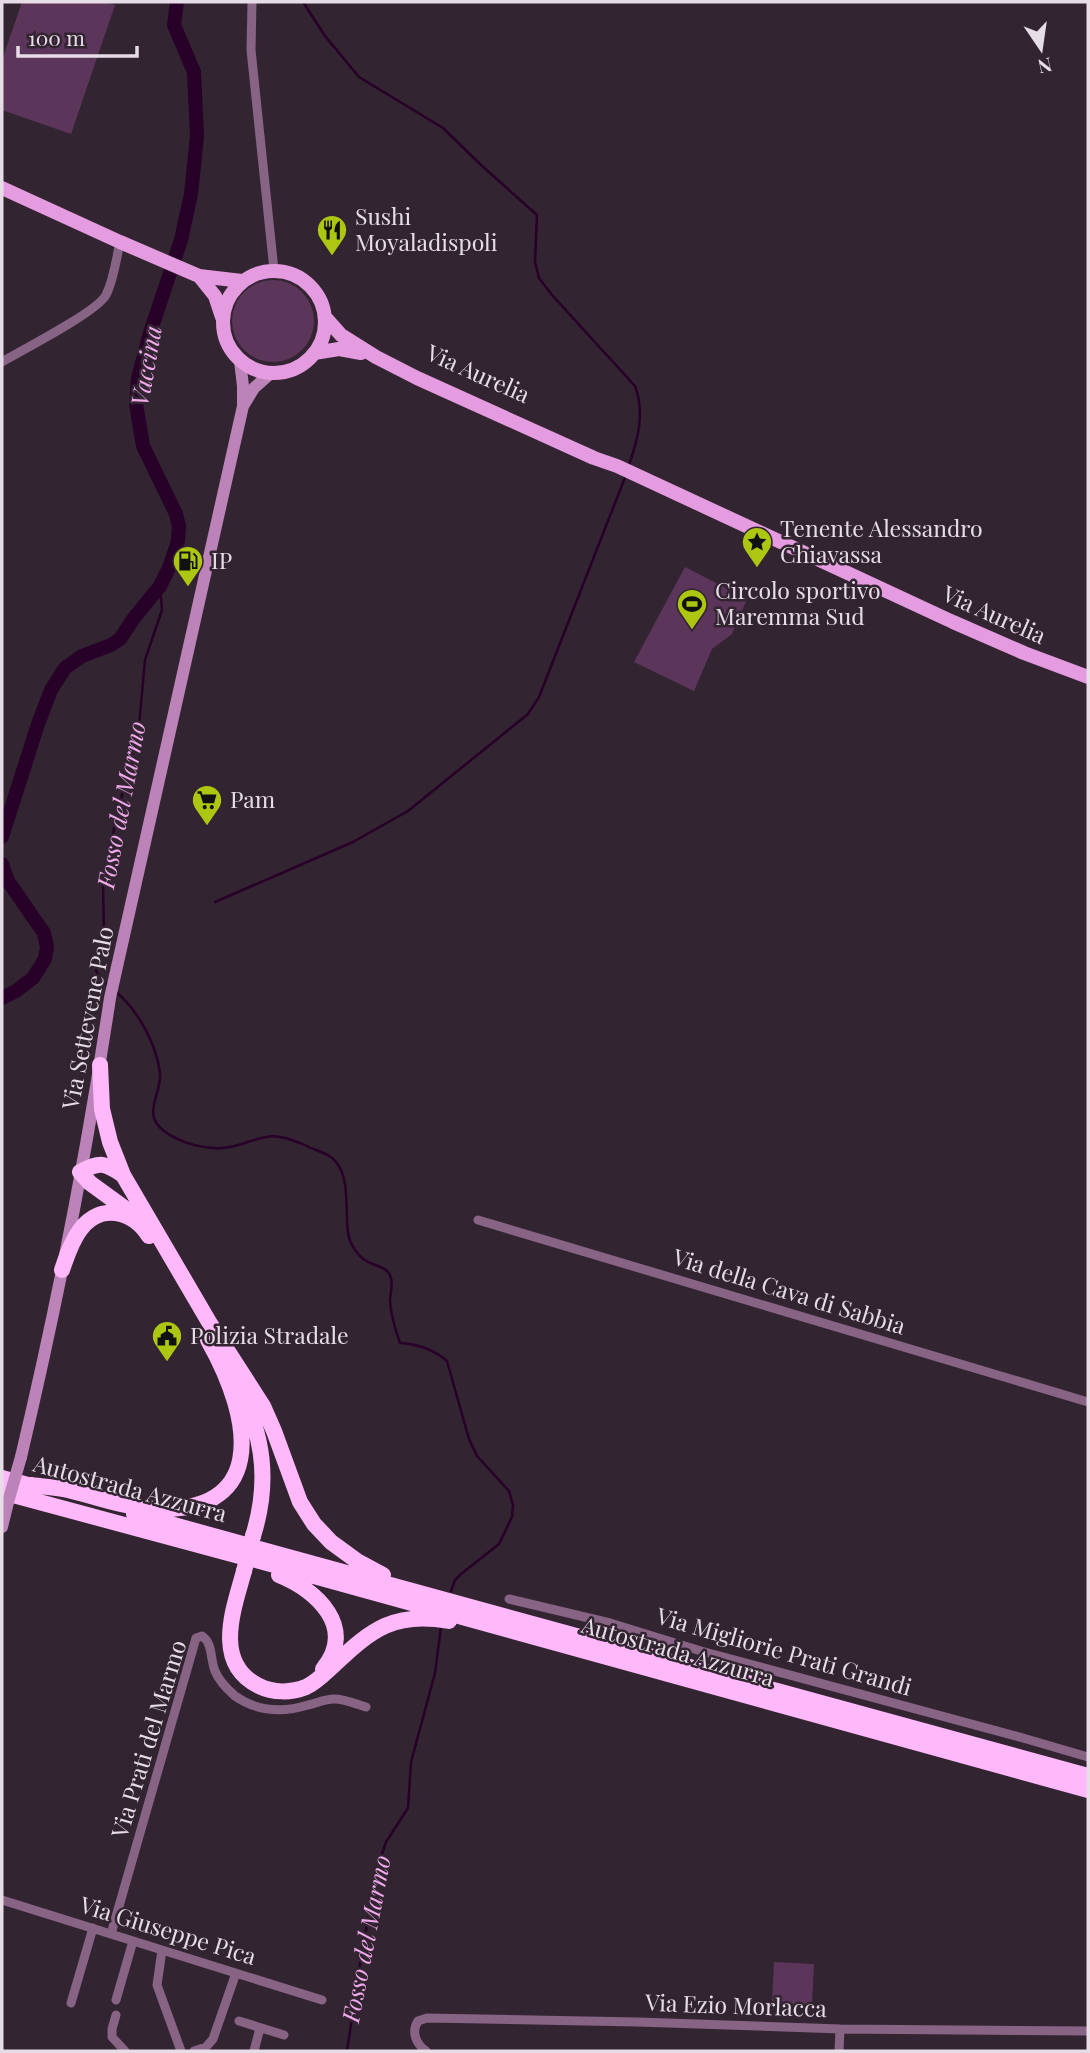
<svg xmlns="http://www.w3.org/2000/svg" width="1090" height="2053" font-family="'Playfair Display',serif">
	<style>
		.green { fill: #5c365a }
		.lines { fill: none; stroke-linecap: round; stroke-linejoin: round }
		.stream { stroke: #270127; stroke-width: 2.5 }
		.river { stroke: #270127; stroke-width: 14 }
		.street { stroke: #876384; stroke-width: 9 }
		.secondary { stroke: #bb83b7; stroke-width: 12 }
		.primary { stroke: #e49bdf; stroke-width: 14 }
		.highway { stroke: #ffb8fa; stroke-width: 16 }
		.secondary-bridge { stroke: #bb83b7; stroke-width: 12 }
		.highway-bridge { stroke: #ffb8fa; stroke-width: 16 }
		.labels { text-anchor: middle; stroke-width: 5; stroke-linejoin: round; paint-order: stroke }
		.poi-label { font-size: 23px; fill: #e7dde6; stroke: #332432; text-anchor: start }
		.street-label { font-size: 23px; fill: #e7dde6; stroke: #332432 }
		.water-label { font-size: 24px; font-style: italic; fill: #f0aaeb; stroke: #332432 }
	</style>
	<rect width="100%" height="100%" fill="#332432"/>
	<!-- green -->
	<path class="green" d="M22,2H104L115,5L71,134L2,110V60Z
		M232 321a41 41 0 1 1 82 0a41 41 0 1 1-82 0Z
		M685,567L747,599L732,634L712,649L694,691L634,662Z
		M774,1962L814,1964L812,2005L772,2003Z"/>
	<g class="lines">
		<!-- stream -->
		<path class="stream" d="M303,2L325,36L359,77L443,128L481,165L537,215L535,262L539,278L552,295L635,386C645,413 638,439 629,465
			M215,902L353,842L408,811L528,714L539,697L626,475
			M107,984L99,977L96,970V962L104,935L103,883L117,815L139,726L145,660L162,610L160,586
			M115,991C138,1010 156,1043 160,1073C162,1094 141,1114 164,1131C181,1144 210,1151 230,1147C242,1145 254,1139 266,1137C279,1134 295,1141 307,1146C314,1150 324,1152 331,1157C348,1170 346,1197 347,1217C347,1225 347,1235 351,1243C355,1251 360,1258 368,1262C376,1266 386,1267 390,1275C394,1283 390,1293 390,1301C391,1316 395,1329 400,1343C418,1344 433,1349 447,1361L469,1439L477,1456L509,1491L513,1505L512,1517L499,1544L461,1574L455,1580L451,1591
			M347,2051L362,1951L378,1866L386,1842L408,1808L411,1762L435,1673L441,1627"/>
		<!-- river -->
		<path class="river" d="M2,837L38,724L51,690L65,668L82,656L111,645L120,639L134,618L160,586L169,568L178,541L179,526L176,514L143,446L136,404L138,378L150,333L181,240L191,194L197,136L194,72L174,25L177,2
			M2,864L8,881L44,933L47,947L45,959L33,978L16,991L2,998"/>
		<!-- street -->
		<path class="street" d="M252,2L251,50L274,270
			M2,362C22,350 97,312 106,295C114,279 116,260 120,242
			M478,1220L1088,1402
			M509,1599L610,1623L701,1651L1023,1738L1088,1757
			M2,1900L322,2000
			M111,1934L196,1638L202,1636C213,1643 210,1659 215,1671C219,1681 227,1689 235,1696C258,1712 282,1713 308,1705C317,1703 325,1699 334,1699C345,1699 356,1704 366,1707
			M162,1950L157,1985L181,2051
			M116,2000L133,1941
			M71,2003L93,1928
			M116,2015L112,2029V2037L125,2051
			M239,2021L284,2035
			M194,2051L206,2047L213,2039L236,1973
			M254,2051L260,2028
			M426,2051C416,2044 411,2032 418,2021L427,2018L638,2022L840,2029L1088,2031
			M839,2051L840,2029"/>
		<!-- secondary -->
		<path class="secondary" d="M243,406L254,388L271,373
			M21,1457C57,1305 87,1152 110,998L243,406V386L240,361
			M2,1527L8,1502"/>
		<!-- primary -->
		<path class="primary" d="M2,188L120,242L199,276L242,281
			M223 322a51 51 0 1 1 102 0a51 51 0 1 1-102 0Z
			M199,276L215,296L222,317
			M325,317L341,335L376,357L417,378L594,458L617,466L953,622L1024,653L1088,677
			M314,353L339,349L361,353"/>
		<!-- highway -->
		<path class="highway" d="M100,1065L102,1109L110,1142L123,1175L209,1322L263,1406L274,1431L300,1502L314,1524L331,1542L357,1561L383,1575
			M123,1175C105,1163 100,1161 80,1172L90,1183L134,1215
			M62,1270C67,1256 71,1242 80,1230C100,1203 132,1210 149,1236
			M234,1382C264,1430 270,1482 253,1536
			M2,1478L28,1485
			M31,1485C43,1487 56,1487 68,1490C93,1496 117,1505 142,1508C270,1520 254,1421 208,1340
			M2,1492L243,1557
			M134,1514L246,1545
			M259,1549L1088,1776
			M256,1560L1088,1790
			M244,1571C234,1608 212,1663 259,1686C273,1693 291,1693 306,1687C317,1682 326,1672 335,1664C372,1629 395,1611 449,1621
			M279,1575C317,1590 357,1628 323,1669"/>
		<!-- secondary-bridge -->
		<path class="secondary-bridge" d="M8,1502L21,1457"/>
		<!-- highway-bridge -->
		<path class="highway-bridge" d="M244,1571L253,1536"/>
	</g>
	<!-- icons -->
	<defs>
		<g id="restaurant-pin" transform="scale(1.575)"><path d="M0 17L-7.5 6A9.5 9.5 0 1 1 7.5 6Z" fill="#acc611" stroke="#332432"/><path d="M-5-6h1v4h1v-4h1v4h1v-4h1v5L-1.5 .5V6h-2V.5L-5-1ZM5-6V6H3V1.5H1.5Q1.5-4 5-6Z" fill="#111"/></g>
		<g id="sight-pin" transform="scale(1.575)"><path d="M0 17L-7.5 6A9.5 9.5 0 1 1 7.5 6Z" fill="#acc611" stroke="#332432"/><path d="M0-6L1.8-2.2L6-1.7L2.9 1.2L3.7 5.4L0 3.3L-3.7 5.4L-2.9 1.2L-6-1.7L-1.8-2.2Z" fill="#111"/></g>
		<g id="fuel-pin" transform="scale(1.575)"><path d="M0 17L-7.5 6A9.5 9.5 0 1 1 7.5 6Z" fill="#acc611" stroke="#332432"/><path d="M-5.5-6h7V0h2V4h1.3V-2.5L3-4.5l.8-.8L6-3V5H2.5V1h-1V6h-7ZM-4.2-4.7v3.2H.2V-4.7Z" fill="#111"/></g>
		<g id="stadium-pin" transform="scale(1.575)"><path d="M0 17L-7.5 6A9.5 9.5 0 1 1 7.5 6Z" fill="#acc611" stroke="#332432"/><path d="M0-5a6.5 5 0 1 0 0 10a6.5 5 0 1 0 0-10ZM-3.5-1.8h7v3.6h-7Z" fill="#111"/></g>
		<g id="supermarket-pin" transform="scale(1.575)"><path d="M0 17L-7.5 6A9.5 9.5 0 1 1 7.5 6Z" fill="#acc611" stroke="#332432"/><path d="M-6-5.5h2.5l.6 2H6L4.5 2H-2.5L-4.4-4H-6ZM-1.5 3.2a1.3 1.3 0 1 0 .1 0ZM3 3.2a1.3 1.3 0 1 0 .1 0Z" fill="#111"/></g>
		<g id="civic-pin" transform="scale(1.575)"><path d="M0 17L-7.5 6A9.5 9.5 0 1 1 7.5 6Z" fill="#acc611" stroke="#332432"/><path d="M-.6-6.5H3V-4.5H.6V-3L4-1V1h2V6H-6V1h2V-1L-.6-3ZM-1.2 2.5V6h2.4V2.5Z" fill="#111"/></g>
	</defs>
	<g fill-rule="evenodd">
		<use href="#restaurant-pin" x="332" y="230"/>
		<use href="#sight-pin" x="757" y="542"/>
		<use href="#fuel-pin" x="188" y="561"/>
		<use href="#stadium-pin" x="692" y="604"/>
		<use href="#supermarket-pin" x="207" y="800"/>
		<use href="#civic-pin" x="167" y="1336"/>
	</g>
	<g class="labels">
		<!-- poi labels -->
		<g class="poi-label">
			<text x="355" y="225">Sushi<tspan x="355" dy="26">Moyaladispoli</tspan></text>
			<text x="780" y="537">Tenente Alessandro<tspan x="780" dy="26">Chiavassa</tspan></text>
			<text x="211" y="569">IP</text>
			<text x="715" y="599">Circolo sportivo<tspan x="715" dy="26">Maremma Sud</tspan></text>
			<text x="230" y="808">Pam</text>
			<text x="190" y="1344">Polizia Stradale</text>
		</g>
		<!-- street labels -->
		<g class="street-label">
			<text transform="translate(478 374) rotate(24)" y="8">Via Aurelia</text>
			<text transform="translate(994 615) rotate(24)" y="8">Via Aurelia</text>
			<text transform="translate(88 1018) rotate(-79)" y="8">Via Settevene Palo</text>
			<text transform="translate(789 1292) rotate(17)" y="8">Via della Cava di Sabbia</text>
			<text transform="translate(130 1489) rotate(15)" y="8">Autostrada Azzurra</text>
			<text transform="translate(678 1652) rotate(16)" y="8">Autostrada Azzurra</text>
			<text transform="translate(784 1652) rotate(16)" y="8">Via Migliorie Prati Grandi</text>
			<text transform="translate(149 1739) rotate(-73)" y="8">Via Prati del Marmo</text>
			<text transform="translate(168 1931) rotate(17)" y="8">Via Giuseppe Pica</text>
			<text transform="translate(736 2006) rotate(2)" y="8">Via Ezio Morlacca</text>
		</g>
		<!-- water labels -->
		<g class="water-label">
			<text transform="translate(147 366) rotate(-80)" y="8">Vaccina</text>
			<text transform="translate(122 805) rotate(-79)" y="8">Fosso del Marmo</text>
			<text transform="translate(367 1939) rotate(-79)" y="8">Fosso del Marmo</text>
		</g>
	</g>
	<!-- border -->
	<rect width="1090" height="2053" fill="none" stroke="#e7dde6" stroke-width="7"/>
	<!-- north arrow -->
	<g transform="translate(1041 49) rotate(167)" stroke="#332432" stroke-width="5" paint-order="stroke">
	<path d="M0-5L12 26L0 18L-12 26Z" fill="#e7dde6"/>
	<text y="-10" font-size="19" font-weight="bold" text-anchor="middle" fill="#e7dde6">N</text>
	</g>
	<!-- scale -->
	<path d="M18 46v10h119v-10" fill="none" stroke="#e7dde6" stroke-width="3.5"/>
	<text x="28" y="46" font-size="21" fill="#e7dde6" stroke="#332432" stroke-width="5" paint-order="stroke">100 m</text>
</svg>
